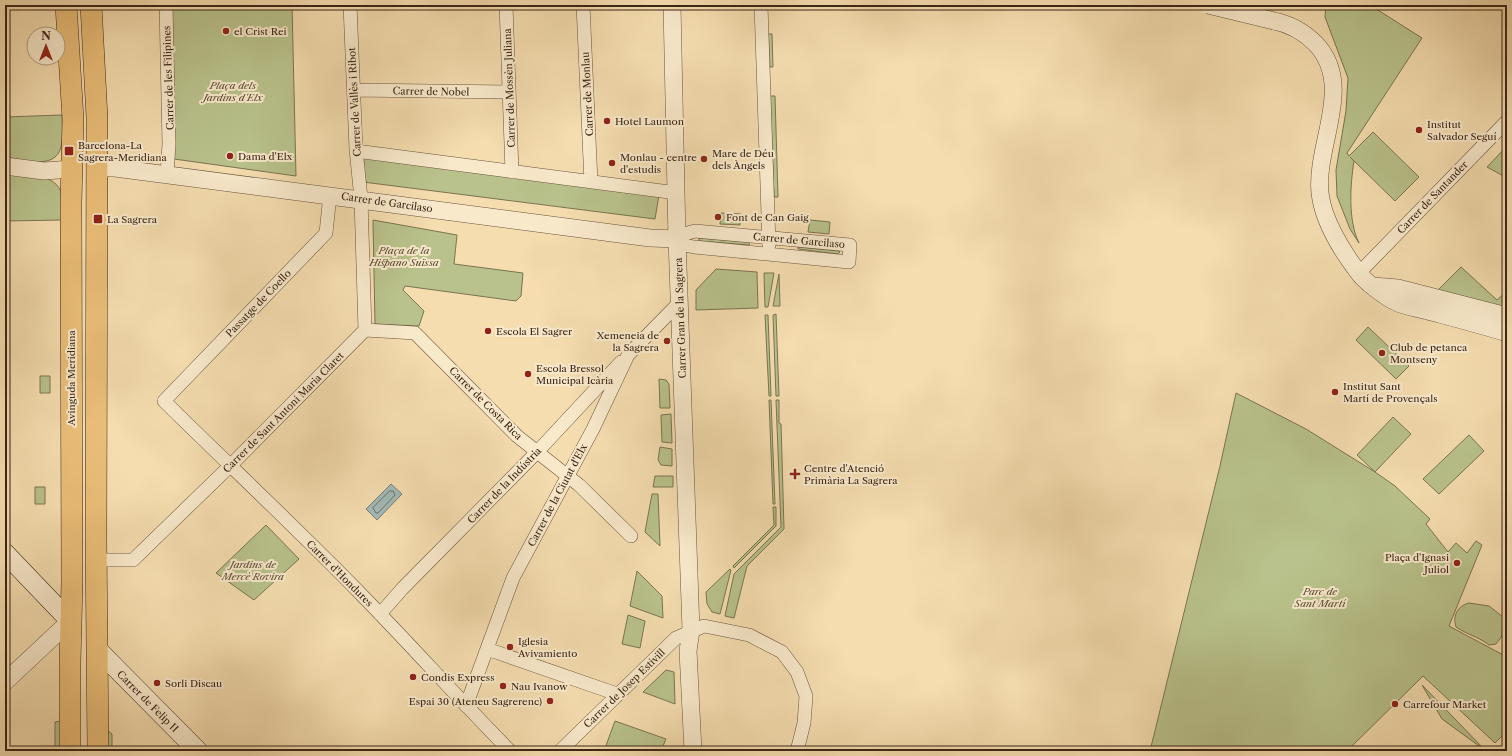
<svg xmlns="http://www.w3.org/2000/svg" width="1512" height="756" font-family="'Libre Caslon Text',serif">
	<style>
		.green { fill: #b9c28c; stroke: #7a7452 }
		.water { fill: #a2b9b7; stroke: #797e77 }
		.lines { fill: none; stroke-linecap: round; stroke-linejoin: round }
		.shore { stroke: #6e6f67; stroke-width: 1 }
		.minor-casing { stroke: #6a533d; stroke-width: 14 }
		.tertiary-casing { stroke: #6a533d; stroke-width: 18 }
		.secondary-casing { stroke: #3b2517; stroke-width: 20 }
		.primary-casing { stroke: #3b2517; stroke-width: 22 }
		.minor { stroke: #f8e9cb; stroke-width: 13 }
		.tertiary { stroke: #f8e9cb; stroke-width: 17 }
		.secondary { stroke: #f8e9cb; stroke-width: 19 }
		.primary { stroke: #eabe78; stroke-width: 21 }
		.tertiary-bridge-casing { stroke: #6a533d; stroke-width: 18; stroke-linecap: butt }
		.tertiary-bridge { stroke: #f8e9cb; stroke-width: 17 }
		.poi-dot { fill: #8f2418; stroke: #f8e9cb; stroke-width: 1.5 }
		.labels { text-anchor: middle; stroke-width: 4; stroke-linejoin: round; paint-order: stroke }
		.poi-label { font-size: 10px; fill: #3b2517; stroke: #f8e9cb; text-anchor: start }
		.street-label { font-size: 10px; fill: #3b2517; stroke: #f8e9cb }
		.park-label { font-size: 10px; font-style: italic; fill: #5a4c34; stroke: #f8e9cb }
	</style>
	<rect width="100%" height="100%" fill="#f5ddaf"/>
	<filter id="stains"><feTurbulence type="fractalNoise" baseFrequency=".005" numOctaves="4"/><feColorMatrix values="0 0 0 0 .2 0 0 0 0 .09 0 0 0 0 .02 0 0 0 .5 -.17"/></filter>
	<radialGradient id="worn" r=".72"><stop offset=".6" stop-color="#630" stop-opacity="0"/><stop offset="1" stop-color="#630" stop-opacity=".3"/></radialGradient>
	<!-- green -->
	<path class="green" d="M171,5H292L296,176L174,159Z
		M1326,5H1370L1422,38L1347,153L1349,156L1373,132L1419,177L1395,201L1350,157L1354,161C1350,186 1348,221 1359,243L1350,229L1337,196L1336,170L1346,111L1348,78L1325,17Z
		M768,34H772L773,67H770Z
		M770,96H775L778,197H774Z
		M62,115C62,125 64,137 61,147C55,171 22,159 5,157V117Z
		M1507,146V178L1487,167Z
		M364,155L659,195L655,219L363,182Z
		M5,172C23,175 57,172 62,195C63,203 62,212 62,220L5,221Z
		M721,213L741,214L740,225L720,224Z
		M373,220L457,235L454,264L523,273L521,296L516,301L405,286L403,290L424,311L419,326L375,324Z
		M810,220L830,222L829,234L808,232Z
		M699,238L750,242L749,245L699,241Z
		M798,247L839,251L840,252L838,254L798,249Z
		M1461,267L1497,300L1507,291V310L1435,293Z
		M716,269L757,272L758,308L696,310V290Z
		M764,273H774L768,307H765Z
		M779,274L780,306H773Z
		M776,314L779,396H776L773,315Z
		M765,315H768L771,396H769Z
		M1368,327L1409,366L1396,379L1356,340Z
		M40,376H50V393H40Z
		M659,379L666,380L669,384L670,408H660Z
		M1236,393L1306,429L1375,472L1357,455L1393,417L1411,434L1375,472L1395,486L1430,519L1426,524L1448,552L1456,543L1467,553L1476,541L1482,545L1449,626L1507,657V731L1495,743L1423,676L1347,751H1150L1220,466Z
		M769,400H771L775,504H773Z
		M776,400H779V423L781,424L784,529L747,566L734,618L725,616L734,574L781,527Z
		M671,414L672,443L662,442L661,415Z
		M1469,435L1484,451L1439,494L1423,479Z
		M660,447L672,449V466L661,465L658,460Z
		M655,476H673V487H653Z
		M35,487H45V504H35Z
		M652,494H658L660,546L645,532Z
		M773,507H776V526L734,568L733,566L774,525Z
		M266,525L299,559L254,600L216,573Z
		M730,569L731,570L720,614L712,612L707,604L706,592Z
		M637,571L662,596L663,618L630,606Z
		M1469,603L1489,606L1503,617L1502,636L1496,644L1489,645C1479,637 1466,634 1456,627C1452,615 1458,606 1469,603Z
		M628,615L645,621L640,648L622,644Z
		M666,670L674,672L675,704L643,692Z
		M1422,685L1483,748L1486,751L1442,719Z
		M61,721V751H55V722Z
		M615,721L666,739L661,751H604Z
		M107,730L112,734V751H107Z"/>
	<!-- water -->
	<path class="water" d="M391,484L402,494L377,520L366,509Z"/>
	<g class="lines">
		<!-- shore -->
		<path class="shore" d="M390,491H393L395,495L378,513H376L373,508Z"/>
		<!-- minor casing -->
		<g class="minor-casing">
			<path id="minor" d="M166,5L169,144L167,174
				M506,5L512,172
				M583,5L591,182
				M761,5L769,245
				M354,90L509,92
				M356,151L677,193
				M330,195L326,233L164,401C227,463 292,524 354,587C407,641 457,697 510,751
				M695,231L850,245L849,262L694,247L684,245L677,239L684,234Z
				M1358,274L1507,121
				M365,330L415,333L517,436L579,485L631,536
				M96,560H133L230,466L365,330L361,199L356,149L350,5
				M380,614L402,589L538,451L621,362
				M487,649L617,694
				M466,706L513,578L593,429L628,355L679,303
				M560,751L676,638L704,626L749,635L782,652L797,672L806,696L804,723L797,751"/>
		</g>
		<!-- tertiary casing -->
		<g class="tertiary-casing">
			<path id="tertiary" d="M672,5L677,239L691,630L688,651L693,751
				M1274,21C1290,24 1304,32 1316,44C1355,86 1315,144 1320,193C1323,220 1342,251 1358,272C1363,280 1386,298 1396,302C1405,307 1418,308 1428,311C1454,318 1481,325 1507,333
				M5,166L44,171L72,169
				M96,168H115L650,238L677,239
				M1373,286L1398,288L1507,316
				M5,682L70,621"/>
		</g>
		<!-- secondary casing -->
		<g class="secondary-casing">
			<path id="secondary" d="M5,553L70,621
				M98,650L198,751"/>
		</g>
		<!-- primary casing -->
		<g class="primary-casing">
			<path id="primary" d="M66,5L73,119L71,203L72,583L70,662V751
				M91,5L97,118L96,540L98,751"/>
		</g>
		<!-- minor -->
		<use href="#minor" class="minor"/>
		<!-- tertiary -->
		<use href="#tertiary" class="tertiary"/>
		<!-- secondary -->
		<use href="#secondary" class="secondary"/>
		<!-- primary -->
		<use href="#primary" class="primary"/>
		<!-- tertiary-bridge casing -->
		<g class="tertiary-bridge-casing">
			<path id="tertiary-bridge" d="M1208,5L1274,21"/>
		</g>
		<!-- tertiary-bridge -->
		<use href="#tertiary-bridge" class="tertiary-bridge"/>
	</g>
	<!-- markers -->
	<g class="poi-dot">
		<circle cx="226" cy="31" r="4"/>
		<circle cx="607" cy="121" r="4"/>
		<circle cx="1419" cy="130" r="4"/>
		<rect x="64" y="146" width="10" height="10" rx="2"/>
		<circle cx="230" cy="156" r="4"/>
		<circle cx="704" cy="159" r="4"/>
		<circle cx="612" cy="163" r="4"/>
		<circle cx="718" cy="217" r="4"/>
		<rect x="93" y="214" width="10" height="10" rx="2"/>
		<circle cx="488" cy="331" r="4"/>
		<circle cx="667" cy="341" r="4"/>
		<circle cx="1382" cy="353" r="4"/>
		<circle cx="528" cy="374" r="4"/>
		<circle cx="1335" cy="392" r="4"/>
		<path d="M793 468h4v4h4v4h-4v4h-4v-4h-4v-4h4z"/>
		<circle cx="1457" cy="563" r="4"/>
		<circle cx="510" cy="647" r="4"/>
		<circle cx="413" cy="677" r="4"/>
		<circle cx="157" cy="683" r="4"/>
		<circle cx="503" cy="686" r="4"/>
		<circle cx="550" cy="701" r="4"/>
		<circle cx="1395" cy="704" r="4"/>
	</g>
	<g class="labels">
		<!-- poi labels -->
		<g class="poi-label">
			<text x="234" y="35">el Crist Rei</text>
			<text x="615" y="125">Hotel Laumon</text>
			<text x="1427" y="128">Institut<tspan x="1427" dy="12">Salvador Seguí</tspan></text>
			<text x="78" y="149">Barcelona-La<tspan x="78" dy="12">Sagrera-Meridiana</tspan></text>
			<text x="712" y="157">Mare de Déu<tspan x="712" dy="12">dels Àngels</tspan></text>
			<text x="238" y="160">Dama d'Elx</text>
			<text x="620" y="161">Monlau - centre<tspan x="620" dy="12">d'estudis</tspan></text>
			<text x="726" y="221">Font de Can Gaig</text>
			<text x="107" y="223">La Sagrera</text>
			<text x="496" y="335">Escola El Sagrer</text>
			<text x="659" y="339" text-anchor="end">Xemeneia de<tspan x="659" dy="12">la Sagrera</tspan></text>
			<text x="1390" y="351">Club de petanca<tspan x="1390" dy="12">Montseny</tspan></text>
			<text x="536" y="372">Escola Bressol<tspan x="536" dy="12">Municipal Icària</tspan></text>
			<text x="1343" y="390">Institut Sant<tspan x="1343" dy="12">Martí de Provençals</tspan></text>
			<text x="804" y="472">Centre d'Atenció<tspan x="804" dy="12">Primària La Sagrera</tspan></text>
			<text x="1449" y="561" text-anchor="end">Plaça d'Ignasi<tspan x="1449" dy="12">Juliol</tspan></text>
			<text x="518" y="645">Iglesia<tspan x="518" dy="12">Avivamiento</tspan></text>
			<text x="421" y="681">Condis Express</text>
			<text x="165" y="687">Sorli Discau</text>
			<text x="511" y="690">Nau Ivanow</text>
			<text x="542" y="705" text-anchor="end">Espai 30 (Ateneu Sagrerenc)</text>
			<text x="1403" y="708">Carrefour Market</text>
		</g>
		<!-- street labels -->
		<g class="street-label">
			<text transform="translate(168 78) rotate(-92)" y="4">Carrer de les Filipines</text>
			<text transform="translate(509 88) rotate(-92)" y="4">Carrer de Mossèn Juliana</text>
			<text transform="translate(431 91) rotate(1)" y="4">Carrer de Nobel</text>
			<text transform="translate(587 94) rotate(-93)" y="4">Carrer de Monlau</text>
			<text transform="translate(354 102) rotate(-93)" y="4">Carrer de Vallès i Ribot</text>
			<text transform="translate(1432 197) rotate(-46)" y="4">Carrer de Santander</text>
			<text transform="translate(387 202) rotate(8)" y="4">Carrer de Garcilaso</text>
			<text transform="translate(799 240) rotate(5)" y="4">Carrer de Garcilaso</text>
			<text transform="translate(258 303) rotate(-46)" y="4">Passatge de Coello</text>
			<text transform="translate(680 318) rotate(-92)" y="4">Carrer Gran de la Sagrera</text>
			<text transform="translate(71 378) rotate(-90)" y="4">Avinguda Meridiana</text>
			<text transform="translate(486 403) rotate(45)" y="4">Carrer de Costa Rica</text>
			<text transform="translate(283 412) rotate(-45)" y="4">Carrer de Sant Antoni Maria Claret</text>
			<text transform="translate(504 485) rotate(-46)" y="4">Carrer de la Indústria</text>
			<text transform="translate(557 495) rotate(-62)" y="4">Carrer de la Ciutat d'Elx</text>
			<text transform="translate(340 573) rotate(45)" y="4">Carrer d'Hondures</text>
			<text transform="translate(624 688) rotate(-44)" y="4">Carrer de Josep Estivill</text>
			<text transform="translate(148 701) rotate(45)" y="4">Carrer de Felip II</text>
		</g>
		<!-- park labels -->
		<g class="park-label">
			<text x="233" y="89">Plaça dels<tspan x="233" dy="12">Jardins d'Elx</tspan></text>
			<text x="404" y="254">Plaça de la<tspan x="404" dy="12">Hispano Suïssa</tspan></text>
			<text x="253" y="568">Jardins de<tspan x="253" dy="12">Mercè Rovira</tspan></text>
			<text x="1320" y="595">Parc de<tspan x="1320" dy="12">Sant Martí</tspan></text>
		</g>
	</g>
	<!-- margin -->
	<rect width="1512" height="756" fill="none" stroke="#f5ddaf" stroke-width="20"/>
	<rect x="6" y="6" width="1500" height="744" fill="none" stroke="#3b2517" stroke-width="2"/>
	<rect x="10" y="10" width="1492" height="736" fill="none" stroke="#3b2517"/>
	<!-- north arrow -->
	<g transform="translate(46 46)"><circle r="19" fill="#f8e9cb" stroke="#ac9b83"/>
	<path d="M0-3L7 15L0 10L-7 15Z" fill="#8f2418"/>
	<text y="-6" font-size="11" font-weight="bold" text-anchor="middle" fill="#3b2517">N</text>
	</g>
	<rect width="100%" height="100%" filter="url(#stains)"/>
	<rect width="100%" height="100%" fill="url(#worn)"/>
</svg>
